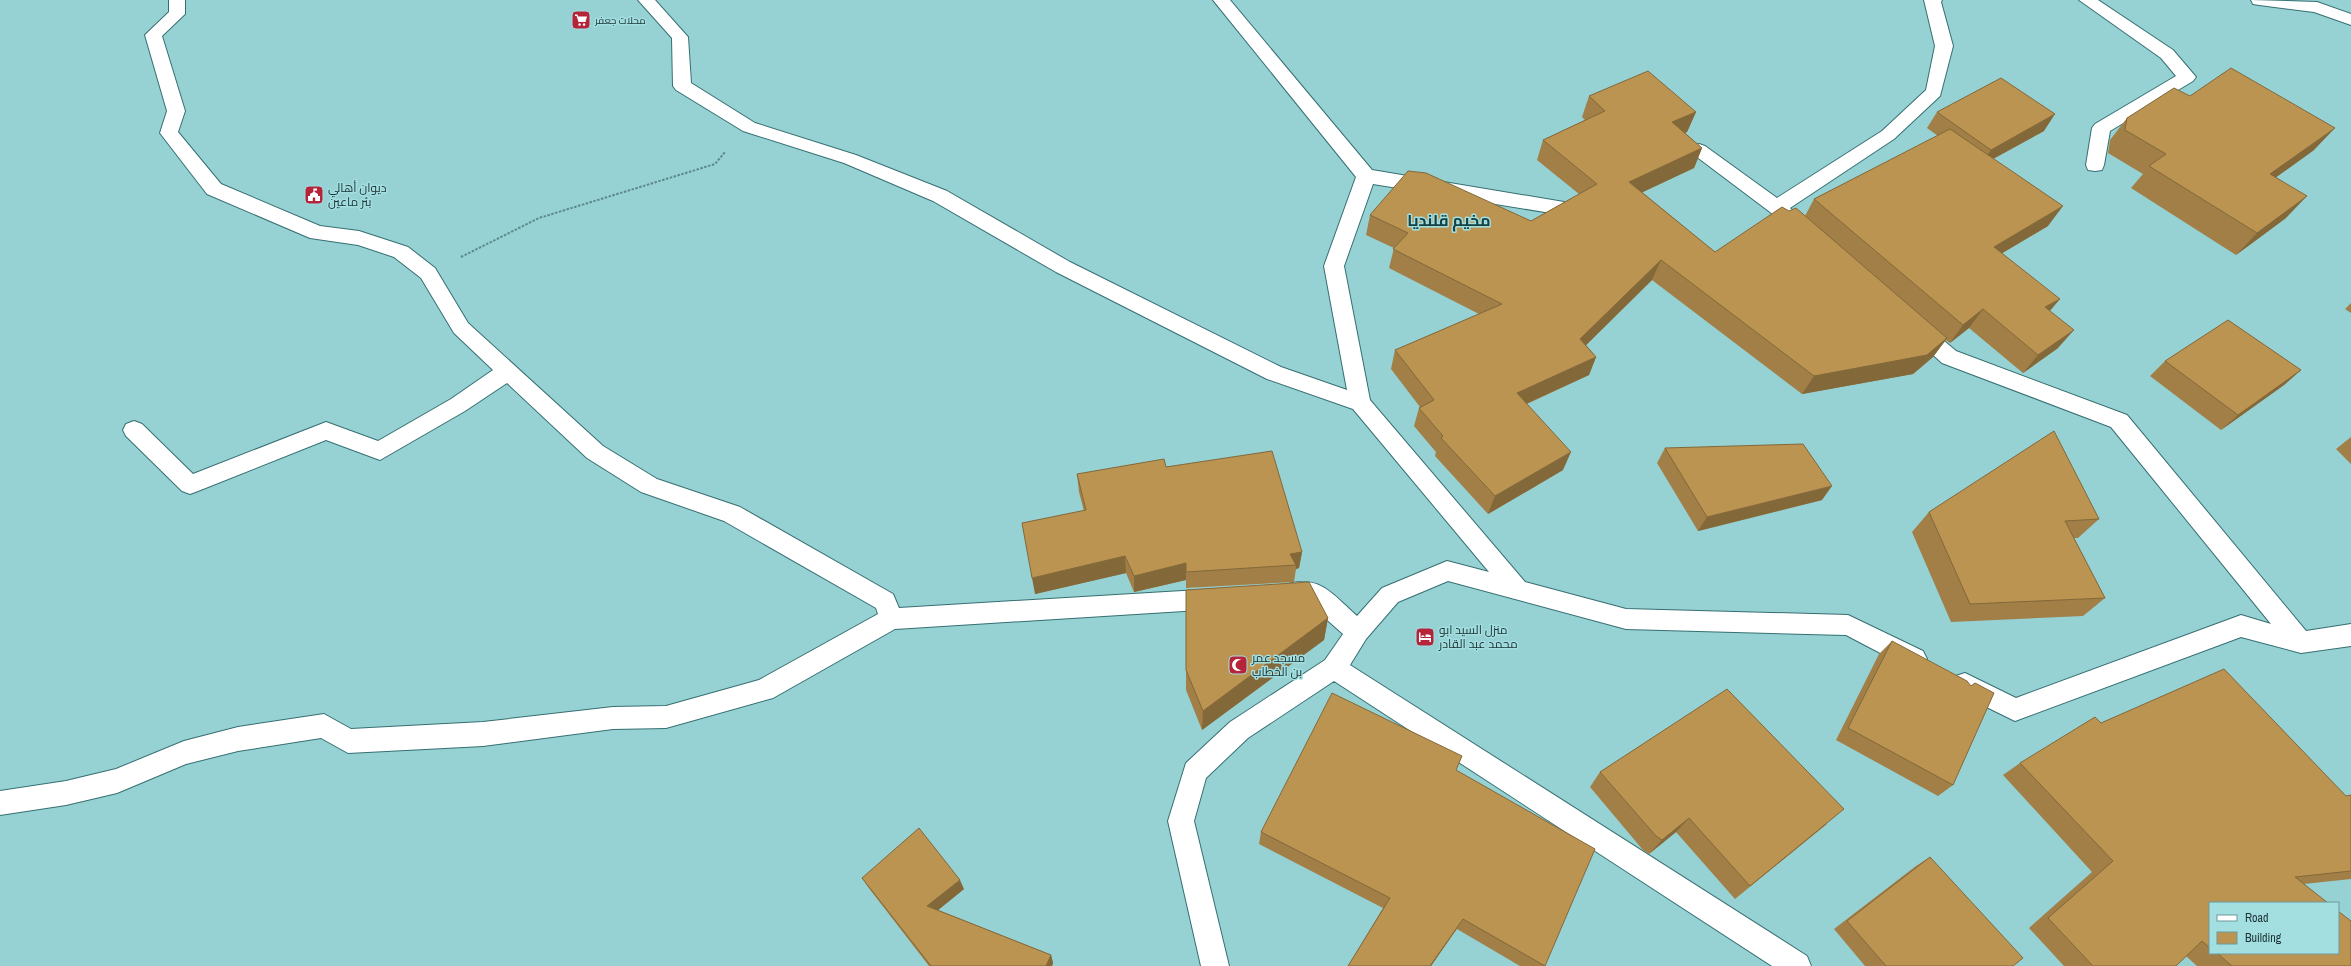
<svg xmlns="http://www.w3.org/2000/svg" width="2351" height="966" font-family="'Archivo Narrow',Cairo,sans-serif">
	<style>
		.lines { fill: none; stroke-linecap: round; stroke-linejoin: round }
		.minor-casing { stroke: #366f72; stroke-width: 2 }
		.path { stroke: #5e898a; stroke-width: 2; stroke-dasharray: 2.5 1.5; stroke-linecap: butt }
		.minor { fill: #fff; fill-rule: evenodd }
		.wall { fill: #a17f47 }
		.shaded-wall { fill: #836839 }
		.building { fill: #bb9452; stroke: #836839 }
		.labels { text-anchor: middle; stroke-width: 3; stroke-linejoin: round; paint-order: stroke }
		.far-poi-label { font-size: 10px; fill: #1b3334; stroke: #a3dee0; text-anchor: start }
		.poi-label { font-size: 12px; fill: #1b3334; stroke: #a3dee0; text-anchor: start }
		.district-label { font-size: 16px; font-weight: bold; fill: #144143; stroke: #a3dee0 }
	</style>
	<rect width="100%" height="100%" fill="#96d1d3"/>
	<g class="lines">
		<!-- minor casing -->
		<g class="minor-casing">
			<path id="minor" d="M169,0H185V14L162,36L185,111L178,132L221,184L320,226L359,231L408,247L435,268L468,323L603,446L657,479L740,507L893,594L899,608L1216,589L1224,592L1228,599L1224,606L1216,609L895,629L773,698L666,728L613,729L483,746L348,753L321,738L238,751L186,764L117,793L66,805L0,815V791L66,781L116,769L184,741L238,727L324,714L351,729L483,722L613,707L666,706L759,680L878,614L876,608L724,521L641,492L587,458L507,383L465,411L380,460L326,440L198,491L190,494L182,491L126,436L123,430L126,424L134,421L142,424L193,474L326,422L378,441L451,399L493,370L454,333L421,278L394,257L358,245L310,238L207,194L160,133L167,111L145,35L169,12Z
				M638,0H655L688,37L691,83L755,123L856,155L947,191L1070,262L1281,367L1347,390L1324,266L1356,177L1213,0H1230L1372,170L1564,202L1566,207L1564,212L1557,214L1373,184L1344,266L1370,400L1525,582L1626,609L1848,615L1923,651L1927,659L1923,667L1915,670L1907,667L1846,635L1626,629L1448,581L1398,602L1366,639L1350,665L1807,956L1811,966H1772L1334,681L1248,738L1206,778L1194,821L1229,966H1201L1168,821L1186,763L1230,722L1325,660L1343,634L1308,603L1287,604L1279,601L1275,594L1279,587C1318,572 1330,592 1357,616L1382,588L1447,561L1489,572L1353,409L1267,379L1056,272L933,201L844,163L743,131L676,90L673,86L672,38Z
				M1924,0H1942L1941,2L1953,46L1940,96L1894,139L1790,208L1812,229L1809,234L1802,236L1795,234L1770,212L1693,154L1690,150L1693,146L1699,144L1705,146L1777,198L1882,131L1926,90L1935,46Z
				M2079,0H2098L2173,50L2196,77L2193,81L2110,131L2104,165L2102,170L2095,171L2088,170L2086,165L2092,128L2095,124L2176,76L2161,58Z
				M2251,0L2317,2L2351,14V25L2314,12L2259,5L2253,4Z
				M1917,321L1924,324L1956,351L2127,415L2306,631L2351,624V646L2301,653L2241,637L2015,721L1956,692L1953,684L1956,676L1965,673L2016,698L2241,615L2271,624L2111,427L1942,363L1910,334L1907,329L1910,324Z"/>
		</g>
		<!-- path -->
		<path class="path" d="M461,257L539,218L715,164L725,152"/>
		<!-- minor -->
		<use href="#minor" class="minor"/>
	</g>
	<!-- wall -->
	<path class="wall" d="M1589,96L1696,112L1687,132L1685,133L1702,148L1694,168L1642,192L1715,252L1789,211L1805,216L1814,199L1938,136L1927,128L1937,112L2044,131L1993,159L2048,226L2001,254L2050,311L2058,348L2023,373L1969,328L1950,343L1946,340L1933,357L1913,374L1802,394L1652,280L1586,345L1596,357L1589,375L1527,404L1563,470L1488,514L1435,456L1436,452L1414,426L1419,408L1420,407L1391,369L1395,350L1479,314L1389,268L1394,248L1366,235L1370,215L1531,221L1579,194L1537,160L1543,140L1585,120L1582,117Z
		M2190,96L2314,150L2276,177L2286,218L2236,255L2131,188L2143,174L2108,153L2110,140L2127,118Z
		M2351,303V313L2345,309Z
		M2165,361L2301,370L2284,385L2221,430L2150,376Z
		M2351,437V464L2336,449Z
		M1665,448L1822,500L1698,531L1657,463Z
		M1166,467L1302,552L1299,568L1296,569L1294,582L1186,588V580L1134,592L1126,573L1035,594L1084,511L1079,492L1077,474Z
		M1929,512L2099,519L2078,538H2074L2105,598L2083,616L1951,622L1912,532Z
		M1186,590L1328,618L1324,640L1202,730L1186,690Z
		M1892,641L1953,785L1938,796L1836,740L1879,654Z
		M2101,723L2346,796L2351,795V879L2304,884L2210,903V953H2338L2351,966H2197L2186,956L2176,966H2064L2029,928L2092,872L2003,775L2020,763Z
		M1456,770L1545,966H1520L1457,929L1431,966H1348L1383,908L1259,844L1261,832Z
		M1600,772L1827,824L1735,899L1676,832L1649,854L1643,850L1590,787Z
		M1930,857L2013,966H1865L1834,929L1916,866Z
		M862,878L964,889L938,910L1051,955L1053,963L1052,966H929L868,887Z"/>
	<!-- shaded-wall -->
	<path class="shaded-wall" d="M1696,112L1687,132L1664,142L1672,122Z
		M2055,114L2044,131L1980,166L1991,150Z
		M2335,128L2314,150L2250,196L2270,174Z
		M1702,148L1694,168L1622,202L1629,182Z
		M2307,196L2286,218L2236,255L2257,233Z
		M2063,206L2048,226L1980,266L1994,247Z
		M1661,260L1652,280L1573,358L1580,339Z
		M2060,299L2044,318L2045,307Z
		M1983,309L1969,328L1950,343L1963,325Z
		M2074,330L2058,348L2023,373L2038,355Z
		M1947,338L1933,357L1913,374L1802,394L1814,376Z
		M1596,357L1589,375L1510,411L1517,393Z
		M2301,370L2284,385L2221,430L2238,415Z
		M1571,452L1563,470L1488,514L1495,496Z
		M1832,486L1822,500L1698,531L1707,517Z
		M1302,552L1299,568L1296,569V565L1290,554Z
		M1125,556L1126,573L1035,594L1032,578Z
		M1186,563V580L1134,592V576Z
		M1328,618L1324,640L1202,730L1203,711Z
		M1689,818L1676,832L1649,854L1662,840Z
		M960,880L964,889L932,915L927,906Z
		M1463,919L1431,966H1430Z
		M1051,955L1053,963L1052,966H1046Z"/>
	<!-- building -->
	<path class="building" d="M2231,68L2335,128L2270,174L2307,196L2257,233L2149,166L2166,154L2125,130L2127,118L2174,88L2190,96Z
		M1648,71L1696,112L1672,122L1702,148L1629,182L1715,252L1782,207L1789,211L1796,208L1947,338L1927,355L1814,376L1661,260L1580,339L1596,357L1517,393L1571,452L1495,496L1441,438L1443,436L1419,408L1434,400L1395,350L1502,304L1393,249L1408,233L1370,215L1408,171L1426,173L1531,221L1597,184L1543,140L1605,111L1589,96Z
		M2001,78L2055,114L1991,150L1937,112Z
		M1950,129L2063,206L1994,247L2060,299L2045,307L2074,330L2038,355L1983,309L1963,325L1814,199Z
		M2228,320L2301,370L2238,415L2165,361Z
		M2054,431L2099,519L2065,521L2105,598L1970,604L1929,512Z
		M1803,444L1832,486L1707,517L1665,448Z
		M1272,451L1302,552L1290,554L1296,565L1186,572V563L1134,576L1125,556L1032,578L1022,523L1086,510L1077,474L1164,459L1166,467Z
		M1309,582L1328,618L1203,711L1186,670V590Z
		M1892,641L1967,681L1971,686L1975,683L1994,693L1953,785L1848,728Z
		M2224,669L2346,796L2351,795V871L2295,877L2328,903H2210V948L2202,941L2176,966H2093L2048,918L2113,861L2020,763L2095,717L2101,723Z
		M1727,689L1844,809L1750,886L1689,818L1662,840L1656,836L1600,772Z
		M1332,693L1462,756L1456,770L1595,849L1545,966L1463,919L1430,966H1348L1390,898L1261,832Z
		M919,828L960,880L927,906L1051,955L1046,966H931L862,878Z
		M1930,857L2023,958L2013,966H1886L1847,921Z
		M2338,911L2351,921V966H2232L2217,953H2338Z"/>
	<!-- icons -->
	<defs>
		<g id="supermarket-square" transform="scale(1)"><rect x="-9" y="-9" width="18" height="18" rx="4" fill="#b6243a" stroke="#a3dee0"/><path d="M-6-5.5h2.5l.6 2H6L4.5 2H-2.5L-4.4-4H-6ZM-1.5 3.2a1.3 1.3 0 1 0 .1 0ZM3 3.2a1.3 1.3 0 1 0 .1 0Z" fill="#fff"/></g>
		<g id="civic-square" transform="scale(1)"><rect x="-9" y="-9" width="18" height="18" rx="4" fill="#b6243a" stroke="#a3dee0"/><path d="M-.6-6.5H3V-4.5H.6V-3L4-1V1h2V6H-6V1h2V-1L-.6-3ZM-1.2 2.5V6h2.4V2.5Z" fill="#fff"/></g>
		<g id="hotel-square" transform="scale(1)"><rect x="-9" y="-9" width="18" height="18" rx="4" fill="#b6243a" stroke="#a3dee0"/><path d="M-6-4.5h1.5V1H6V5H4.5V3h-9V5H-6ZM-4 0a1.8 1.8 0 1 1 3.6 0ZM.5 0V-2.5h3Q6-2.5 6 0Z" fill="#fff"/></g>
		<g id="mosque-square" transform="scale(1)"><rect x="-9" y="-9" width="18" height="18" rx="4" fill="#b6243a" stroke="#a3dee0"/><path d="M3.5-4.9A6 6 0 1 0 3.5 4.9A5 5 0 1 1 3.5-4.9Z" fill="#fff"/></g>
	</defs>
	<g fill-rule="evenodd">
		<use href="#supermarket-square" x="581" y="20"/>
		<use href="#civic-square" x="314" y="195"/>
		<use href="#hotel-square" x="1425" y="637"/>
		<use href="#mosque-square" x="1238" y="665"/>
	</g>
	<g class="labels">
		<!-- far-poi labels -->
		<g class="far-poi-label">
			<text x="595" y="24">محلات جعفر</text>
		</g>
		<!-- poi labels -->
		<g class="poi-label">
			<text x="328" y="192">ديوان أهالي<tspan x="328" dy="14">بئر ماعين</tspan></text>
			<text x="1439" y="634">منزل السيد ابو<tspan x="1439" dy="14">محمد عبد القادر</tspan></text>
			<text x="1252" y="662">مسجد عمر<tspan x="1252" dy="14">بن الخطاب</tspan></text>
		</g>
		<!-- district labels -->
		<g class="district-label">
			<text x="1449" y="226">مخيم قلنديا</text>
		</g>
	</g>
	<!-- legend -->
	<rect x="2209" y="902" width="130" height="52" fill="#a3dee0" stroke="#6d9a9b"/>
	<rect x="2217" y="915" width="20" height="6" fill="#ffffff" stroke="#6d9a9b"/>
	<text x="2245" y="922" font-size="12" fill="#1b3334">Road</text>
	<rect x="2217" y="932" width="20" height="12" fill="#bb9452" stroke="#6d9a9b"/>
	<text x="2245" y="942" font-size="12" fill="#1b3334">Building</text>
</svg>
